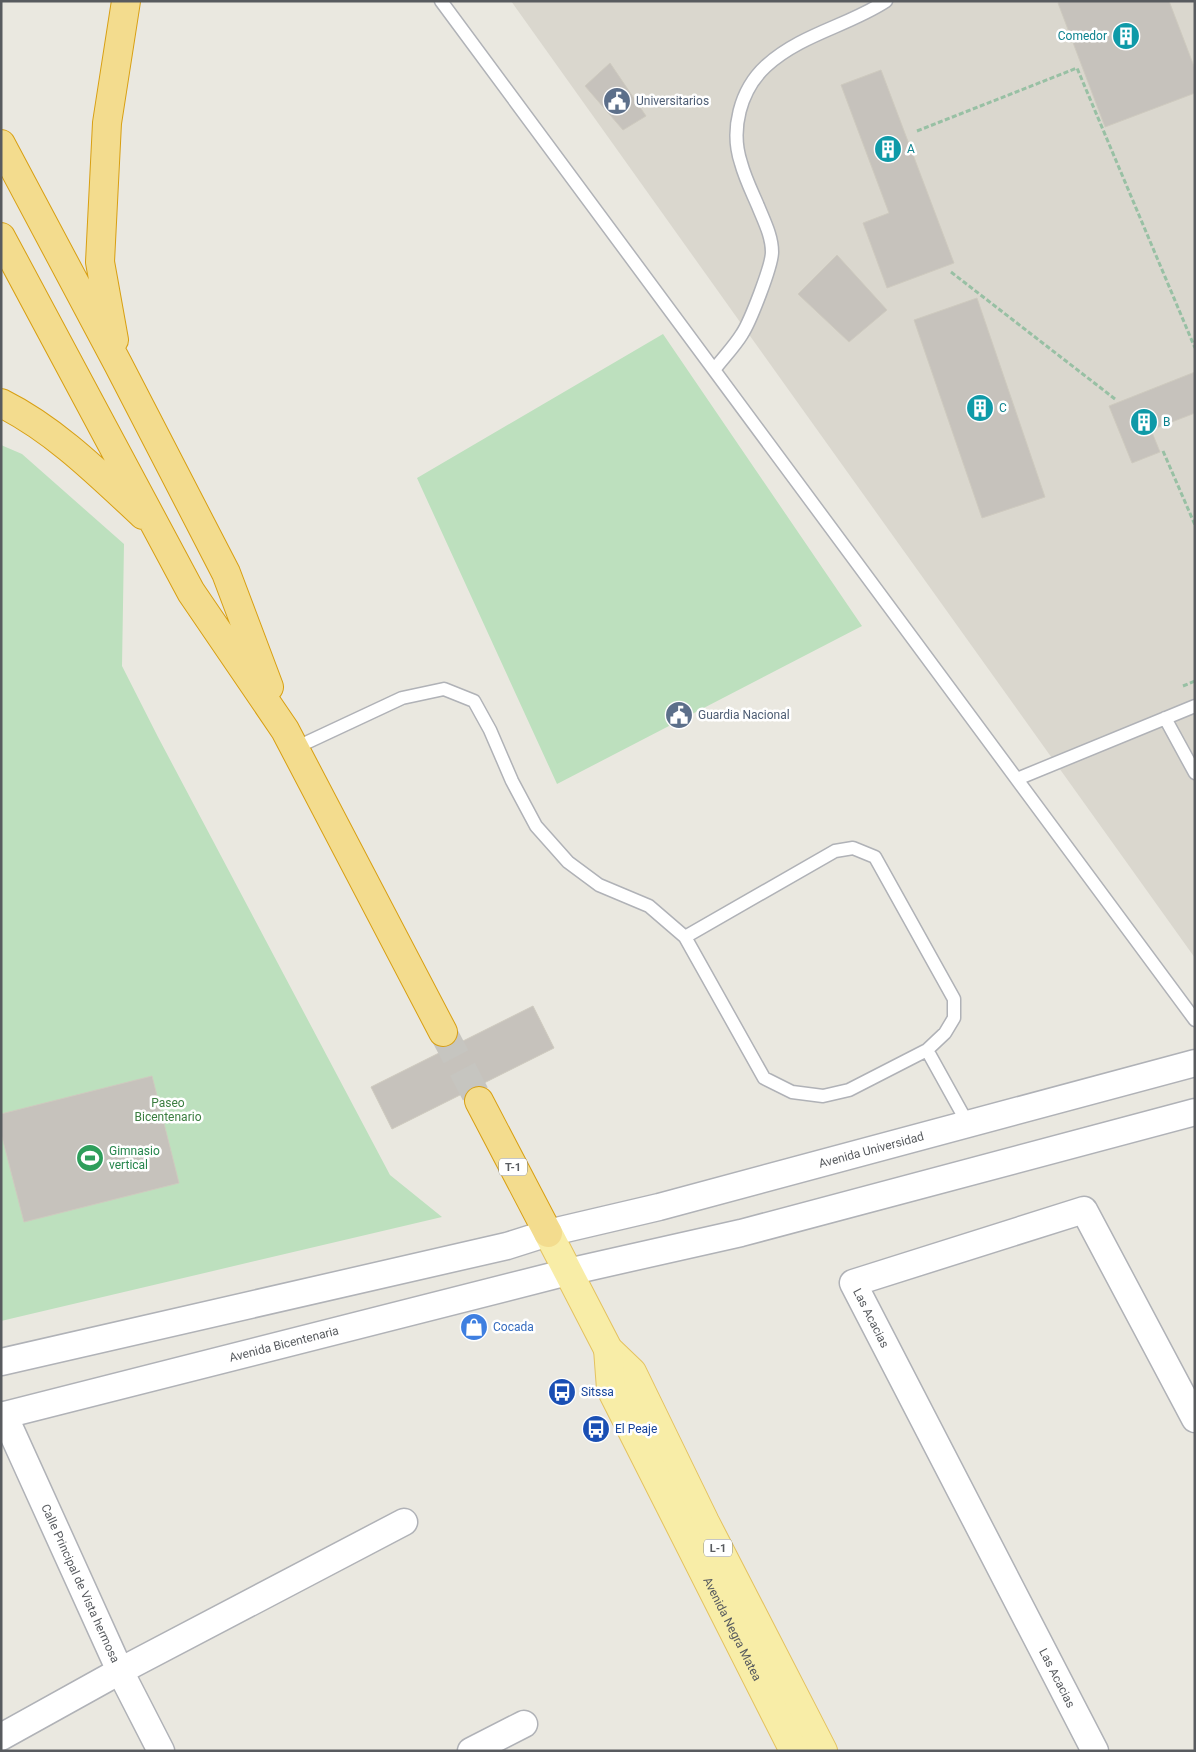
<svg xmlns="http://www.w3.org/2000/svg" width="1196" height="1752" font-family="Roboto,sans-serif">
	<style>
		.education { fill: #dad7ce }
		.green { fill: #bde0be }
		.building { fill: #c6c2bc; stroke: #cecabf }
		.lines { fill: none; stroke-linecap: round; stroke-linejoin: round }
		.motorway-tunnel { stroke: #c6c5c0; stroke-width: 28; stroke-dasharray: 28 14; stroke-linecap: butt }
		.service-casing { stroke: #b0b2b7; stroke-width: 15 }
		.minor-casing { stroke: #b0b2b7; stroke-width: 29 }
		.primary-casing { stroke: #e4c25f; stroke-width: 30 }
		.motorway-casing { stroke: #d89f12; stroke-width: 30 }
		.path { stroke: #98c0a4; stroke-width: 3; stroke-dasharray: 5 2.5; stroke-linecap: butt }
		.service { stroke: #fff; stroke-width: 12 }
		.minor { stroke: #fff; stroke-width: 26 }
		.primary { stroke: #f8eda7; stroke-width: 28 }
		.motorway { stroke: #f3dc8e; stroke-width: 28 }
		.labels { text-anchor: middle; stroke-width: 5; stroke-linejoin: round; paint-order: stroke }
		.shield { fill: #fff; stroke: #8a8c8f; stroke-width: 1 }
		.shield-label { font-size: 11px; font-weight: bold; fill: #585b5f }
		.culture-label { font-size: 12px; fill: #0d838f; stroke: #fff; text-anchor: start }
		.service-label { font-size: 12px; fill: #4e5e75; stroke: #fff; text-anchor: start }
		.park-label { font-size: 12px; fill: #3a7d3f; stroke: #fff }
		.street-label { font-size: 12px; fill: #585b5f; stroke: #fff }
		.leisure-label { font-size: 12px; fill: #27864d; stroke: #fff; text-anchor: start }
		.shop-label { font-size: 12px; fill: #366cbe; stroke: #fff; text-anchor: start }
		.transit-label { font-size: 12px; fill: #164399; stroke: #fff; text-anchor: start }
	</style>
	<rect width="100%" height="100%" fill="#eae8e0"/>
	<!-- education -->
	<path class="education" d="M511,1H1195V958L745,329Z"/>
	<!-- green -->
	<path class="green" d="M663,334L862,626L557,784L417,478Z
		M1,445L22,454L124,544L122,666L158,737L390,1175L442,1217L1,1321Z"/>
	<!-- building -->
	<path class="building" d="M1062,1H1169L1195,69V93L1105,127L1058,3Z
		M610,63L646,116L623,130L585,86Z
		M881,70L954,263L887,288L863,223L889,213L841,85Z
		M837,255L887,310L849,342L798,294Z
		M977,298L1045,497L982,518L914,320Z
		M1195,372V413L1151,430L1160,452L1132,463L1109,406Z
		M533,1006L554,1048L392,1129L371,1087Z
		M152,1076L179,1183L24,1222L1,1133V1114Z"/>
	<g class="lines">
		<!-- motorway-tunnel -->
		<path class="motorway-tunnel" d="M443,1032L479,1101"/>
		<!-- service casing -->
		<g class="service-casing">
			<path id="service" d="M441,1L1195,1020
				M714,370C723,358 734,347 742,334C750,322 772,266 772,252C772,236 764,221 758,206C752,192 745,178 741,163C730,130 740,90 766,66C801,34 848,26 886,1
				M1165,718L1195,773
				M295,748L402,698L444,689L474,701L490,730L512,781L536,826L568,862L599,885L649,906L685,937L764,1078L792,1092L823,1096L849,1090L927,1050L945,1033L954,1018V999L875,857L853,848L835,851L685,937
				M1017,779L1195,706
				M927,1050L968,1124"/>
		</g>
		<!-- minor casing -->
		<g class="minor-casing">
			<g id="minor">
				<path id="s1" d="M1,1362L507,1246L548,1233L659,1207L1195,1063"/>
				<path id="s2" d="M4,1415L120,1671L161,1751"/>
				<path id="s3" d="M1,1416L568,1272L741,1233L1195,1112"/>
				<path d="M1,1737L120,1671L404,1522"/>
				<path d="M471,1751L524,1724"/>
				<path d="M1095,1751L853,1283L1084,1210L1195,1419"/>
			</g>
		</g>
		<!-- primary casing -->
		<g class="primary-casing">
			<g id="primary">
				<path d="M548,1233L608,1349L632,1372L705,1522L823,1751"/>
				<path id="s4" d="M608,1349L611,1389L794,1751"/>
			</g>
		</g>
		<!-- motorway casing -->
		<g class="motorway-casing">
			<path id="motorway" d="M1,144L118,364L226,573L269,687
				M1,237L191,592L285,730L443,1032
				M114,340L100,262L107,123L126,1
				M1,403C55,430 99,474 143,515
				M479,1101L548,1233"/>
		</g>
		<!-- path -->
		<path class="path" d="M917,131L1077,68L1195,348
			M951,272L1115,399
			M1163,451L1195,525
			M1183,686L1195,681"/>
		<!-- service -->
		<use href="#service" class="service"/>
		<!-- minor -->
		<use href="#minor" class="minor"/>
		<!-- primary -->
		<use href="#primary" class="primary"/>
		<!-- motorway -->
		<use href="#motorway" class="motorway"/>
	</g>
	<!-- icons -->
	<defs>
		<g id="building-disc" transform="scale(1.4375)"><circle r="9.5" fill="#0f9aa8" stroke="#fff"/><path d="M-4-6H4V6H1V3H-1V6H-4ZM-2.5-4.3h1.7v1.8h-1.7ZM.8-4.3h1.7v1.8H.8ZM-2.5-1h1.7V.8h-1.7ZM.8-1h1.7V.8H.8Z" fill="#fff"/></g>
		<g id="civic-disc" transform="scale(1.4375)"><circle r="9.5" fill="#5c6f8a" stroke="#fff"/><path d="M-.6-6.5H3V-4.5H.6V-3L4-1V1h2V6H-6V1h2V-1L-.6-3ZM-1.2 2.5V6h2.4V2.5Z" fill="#fff"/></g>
		<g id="stadium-disc" transform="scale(1.4375)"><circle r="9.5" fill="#2e9e5b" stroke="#fff"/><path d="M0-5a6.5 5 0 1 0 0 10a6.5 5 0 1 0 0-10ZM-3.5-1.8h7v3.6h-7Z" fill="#fff"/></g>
		<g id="shop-disc" transform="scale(1.4375)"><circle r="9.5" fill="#3f7fe0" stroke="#fff"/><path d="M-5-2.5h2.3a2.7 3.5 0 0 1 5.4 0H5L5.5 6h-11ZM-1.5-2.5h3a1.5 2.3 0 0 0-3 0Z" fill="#fff"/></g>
		<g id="bus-disc" transform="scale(1.4375)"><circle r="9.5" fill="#1a4fb4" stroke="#fff"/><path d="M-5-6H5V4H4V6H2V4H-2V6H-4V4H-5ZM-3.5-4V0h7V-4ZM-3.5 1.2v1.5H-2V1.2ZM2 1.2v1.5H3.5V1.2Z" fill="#fff"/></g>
	</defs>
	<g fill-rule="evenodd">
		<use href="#building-disc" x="1126" y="36"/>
		<use href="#civic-disc" x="617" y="101"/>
		<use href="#building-disc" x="888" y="149"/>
		<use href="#building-disc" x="980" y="408"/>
		<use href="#building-disc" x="1144" y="422"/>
		<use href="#civic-disc" x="679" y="715"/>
		<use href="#stadium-disc" x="90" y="1158"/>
		<use href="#shop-disc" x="474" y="1327"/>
		<use href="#bus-disc" x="562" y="1392"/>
		<use href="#bus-disc" x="596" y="1429"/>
	</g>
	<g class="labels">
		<!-- shield labels -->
		<g class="shield">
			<rect x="499" y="1158.5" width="28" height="17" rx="4"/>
			<rect x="704" y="1539.5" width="28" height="17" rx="4"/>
		</g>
		<g class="shield-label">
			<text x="513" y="1171">T-1</text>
			<text x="718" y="1552">L-1</text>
		</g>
		<!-- culture labels -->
		<g class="culture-label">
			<text x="1107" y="40" text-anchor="end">Comedor</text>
			<text x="907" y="153">A</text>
			<text x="999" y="412">C</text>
			<text x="1163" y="426">B</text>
		</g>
		<!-- service labels -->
		<g class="service-label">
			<text x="636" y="105">Universitarios</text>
			<text x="698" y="719">Guardia Nacional</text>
		</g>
		<!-- park labels -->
		<g class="park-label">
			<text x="168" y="1107">Paseo<tspan x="168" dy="14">Bicentenario</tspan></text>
		</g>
		<!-- street labels -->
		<g class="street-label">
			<text dy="4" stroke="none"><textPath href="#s1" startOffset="896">Avenida Universidad</textPath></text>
			<text transform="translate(871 1318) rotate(63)" y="4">Las Acacias</text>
			<text dy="4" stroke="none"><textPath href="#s3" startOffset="292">Avenida Bicentenaria</textPath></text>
			<text dy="4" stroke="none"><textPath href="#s2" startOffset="185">Calle Principal de Vista hermosa</textPath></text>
			<text dy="4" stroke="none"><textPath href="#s4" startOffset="309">Avenida Negra Matea</textPath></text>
			<text transform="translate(1057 1678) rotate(63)" y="4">Las Acacias</text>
		</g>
		<!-- leisure labels -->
		<g class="leisure-label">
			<text x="109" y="1155">Gimnasio<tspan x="109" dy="14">vertical</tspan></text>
		</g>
		<!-- shop labels -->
		<g class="shop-label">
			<text x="493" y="1331">Cocada</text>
		</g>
		<!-- transit labels -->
		<g class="transit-label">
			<text x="581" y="1396">Sitssa</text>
			<text x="615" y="1433">El Peaje</text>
		</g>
	</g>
	<!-- border -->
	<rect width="1196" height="1752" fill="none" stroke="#585b5f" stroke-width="5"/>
</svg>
